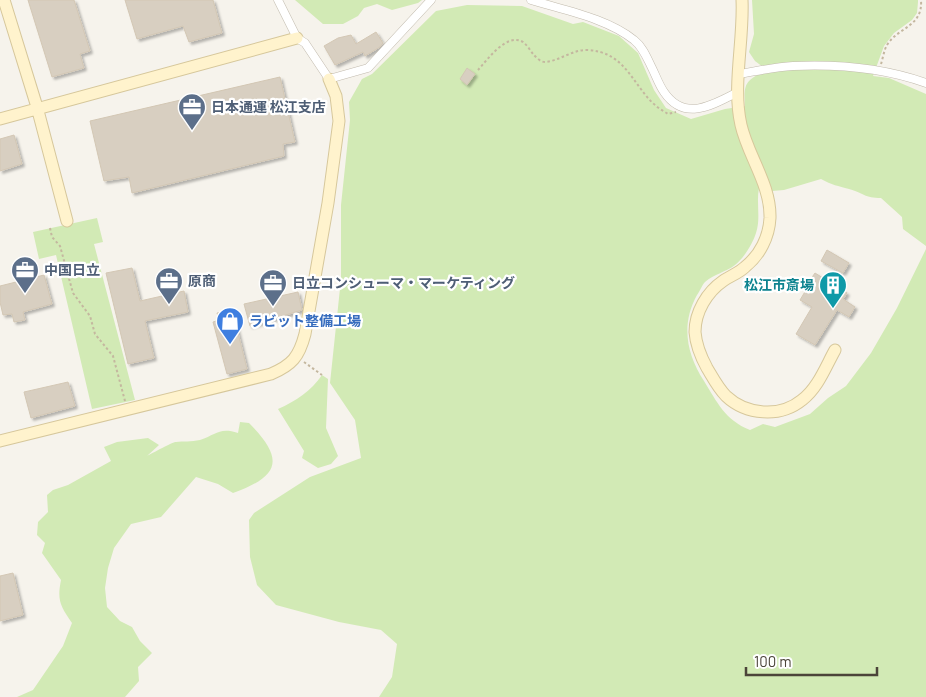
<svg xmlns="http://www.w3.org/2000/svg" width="926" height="697" font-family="Barlow,'Noto Sans JP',sans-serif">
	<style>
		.green { fill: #d2eab5 }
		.building { fill: #d8cfc1; stroke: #d3c7b4; filter: url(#shadow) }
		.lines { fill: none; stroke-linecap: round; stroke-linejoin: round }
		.street-casing { stroke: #c2bbae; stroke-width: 9 }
		.secondary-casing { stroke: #d6c79b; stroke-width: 13 }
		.path { stroke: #c4b79f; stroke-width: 2; stroke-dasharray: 2.5 2.5; stroke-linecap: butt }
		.street { stroke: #fff; stroke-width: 8 }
		.secondary { stroke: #fff3cd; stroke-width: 11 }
		.labels { text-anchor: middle; stroke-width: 4.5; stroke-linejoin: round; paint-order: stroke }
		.service-label { font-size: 14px; font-weight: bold; fill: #4e5e75; stroke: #fff; text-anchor: start }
		.culture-label { font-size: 14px; font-weight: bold; fill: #0d838f; stroke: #fff; text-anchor: end }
		.shop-label { font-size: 14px; font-weight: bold; fill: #366cbe; stroke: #fff; text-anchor: start }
	</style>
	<defs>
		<filter id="shadow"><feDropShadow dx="2.5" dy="2.5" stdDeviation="1" flood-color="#0004"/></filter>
	</defs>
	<rect width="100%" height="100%" fill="#f6f3ec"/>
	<!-- green -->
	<path class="green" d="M295,0H422L418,3L392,10L377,4L364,8L358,16L343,24H323Z
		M752,0H918V2L917,13L912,20L894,33L884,46L873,76L889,78L926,94V246L903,229L902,217L881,198C865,198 863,193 849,189C838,186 832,185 821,179L784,190L772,191L767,186L759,188C756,203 761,218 756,233C753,243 744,258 735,265C726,272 714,274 705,282C702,285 700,291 697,295C681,324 686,353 704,381C717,402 725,420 750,430L763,424L775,427L810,414L828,398L846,386L871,353L897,308L926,249V697H379L392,677L397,644L381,630L339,622L276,605L257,585L250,557L249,520L254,513L310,477L361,458L355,420L330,383L341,279V205L350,120L349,102L362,79L372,74L436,11L467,5L522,6L573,24L583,22L619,36L638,53L654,90L666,108L691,119L725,109L745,106C744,86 744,81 763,72V67L755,61L749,52L754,34Z
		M97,218L103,242L94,244L135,400L92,409L56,255L39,259L33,232Z
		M322,375L328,379L326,428L338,456L331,464L318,468L302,458L304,451L278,409C296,401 311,391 322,375Z
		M240,422L249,423C285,459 280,476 233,493L218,484L196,477L161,517L131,524L114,548L108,568L105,588L107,607L120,621L132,627L140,641L152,653L138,667L139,681L125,697H17L33,690L63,646L72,623C60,606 57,600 61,580L42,553L45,543L37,535L38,522L48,512L47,495L53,490L68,485L111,461L104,447L117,442L148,438L159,445L147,456C153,453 172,442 176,442C183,441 191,442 200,440C216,435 219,427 238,433Z"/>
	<!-- building -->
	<path class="building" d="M28,0H74L90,51L80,54L84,68L52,77Z
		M125,0H213L222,33L189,42L183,26L137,39Z
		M376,32L383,43L380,47L365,56L363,52L335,65L324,46L338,38L351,35L356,44Z
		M467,68L475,74L467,85L460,79Z
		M280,77L295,142L283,144L284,156L132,193L129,177L104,181L90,121Z
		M14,135L22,164L0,171V139Z
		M827,250L849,263L843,273L821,261Z
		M132,268L140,301L184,291L188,312L145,321L154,358L128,364L106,273Z
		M815,273L847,293L843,299L855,307L849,317L837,310L815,345L796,334L812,307L800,300L806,290L802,288L805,282L808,283Z
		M44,275L52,304L23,312L25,320L14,322L12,314L3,315L0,302V286Z
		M298,292L302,310L250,326L244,304Z
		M227,311L229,318L234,317L247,369L227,374L213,322L219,320L217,313Z
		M68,382L75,406L31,418L24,392Z
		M13,573L23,615L0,621V576Z"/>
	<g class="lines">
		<!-- street casing -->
		<g class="street-casing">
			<path id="street" d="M278,0L297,38L305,43L329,79L368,68L431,0
				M531,0C563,10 607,18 634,40C643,47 647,58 652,68C656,76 659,85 664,92C685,123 714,104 738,92
				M739,74C757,71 775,67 793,66C837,64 884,68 926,83"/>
		</g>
		<!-- secondary casing -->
		<g class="secondary-casing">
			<path id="secondary" d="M4,0L37,107L67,221
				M742,0C744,40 732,86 741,125C748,156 771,185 770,218C769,237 760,255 745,267C739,273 730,276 723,281C707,292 695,312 695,332C696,345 701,357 707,368C713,378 718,388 726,396C746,415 780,418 802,400C818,388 826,366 835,350
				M0,119L297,38
				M0,441L271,374C292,365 299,357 305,334L328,203L339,121L336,96L329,79"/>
		</g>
		<!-- path -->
		<path class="path" d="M881,64C883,58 884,50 887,45C898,27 923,27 921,0
			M478,70C487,60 507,32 523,42C527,45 530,50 533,54C536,57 540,62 545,62C559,61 572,50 586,50C626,51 632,85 655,105C659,109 664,111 668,114L676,112
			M50,228L52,237L60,246L73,293L90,316L95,334L113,356L125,401
			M304,362L322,375"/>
		<!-- street -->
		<use href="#street" class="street"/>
		<!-- secondary -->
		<use href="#secondary" class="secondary"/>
	</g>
	<!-- icons -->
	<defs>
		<g id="office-pin" transform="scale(1.4375)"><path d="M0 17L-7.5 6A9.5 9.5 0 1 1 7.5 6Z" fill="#5c6f8a" stroke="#fff"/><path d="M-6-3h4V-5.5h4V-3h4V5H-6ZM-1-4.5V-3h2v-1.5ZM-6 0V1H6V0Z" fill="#fff"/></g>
		<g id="building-pin" transform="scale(1.4375)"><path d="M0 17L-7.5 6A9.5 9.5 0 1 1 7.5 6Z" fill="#0f9aa8" stroke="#fff"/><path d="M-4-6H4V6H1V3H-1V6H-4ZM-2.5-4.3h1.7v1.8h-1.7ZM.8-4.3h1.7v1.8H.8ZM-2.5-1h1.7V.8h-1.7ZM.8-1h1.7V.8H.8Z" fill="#fff"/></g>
		<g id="shop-pin" transform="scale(1.4375)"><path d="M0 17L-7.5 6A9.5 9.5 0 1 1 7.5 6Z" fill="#3f7fe0" stroke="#fff"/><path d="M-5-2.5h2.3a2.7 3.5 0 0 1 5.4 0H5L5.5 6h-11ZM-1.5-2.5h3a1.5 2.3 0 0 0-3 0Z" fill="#fff"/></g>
	</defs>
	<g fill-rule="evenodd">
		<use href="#office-pin" x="192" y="107"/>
		<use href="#office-pin" x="25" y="270"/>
		<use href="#office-pin" x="169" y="281"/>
		<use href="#office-pin" x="273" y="283"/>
		<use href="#building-pin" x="833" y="285"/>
		<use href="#shop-pin" x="230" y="321"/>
	</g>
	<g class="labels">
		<!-- service labels -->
		<g class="service-label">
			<text x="211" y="112">日本通運 松江支店</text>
			<text x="44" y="275">中国日立</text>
			<text x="188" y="286">原商</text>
			<text x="292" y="288">日立コンシューマ・マーケティング</text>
		</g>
		<!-- culture labels -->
		<g class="culture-label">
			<text x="814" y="290">松江市斎場</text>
		</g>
		<!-- shop labels -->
		<g class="shop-label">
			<text x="249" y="326">ラビット整備工場</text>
		</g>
	</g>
	<!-- scale -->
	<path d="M746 667v8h131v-8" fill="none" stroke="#4b4439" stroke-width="2.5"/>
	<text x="754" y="667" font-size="15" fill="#4b4439" stroke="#ffffff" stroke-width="4" paint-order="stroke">100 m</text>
</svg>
